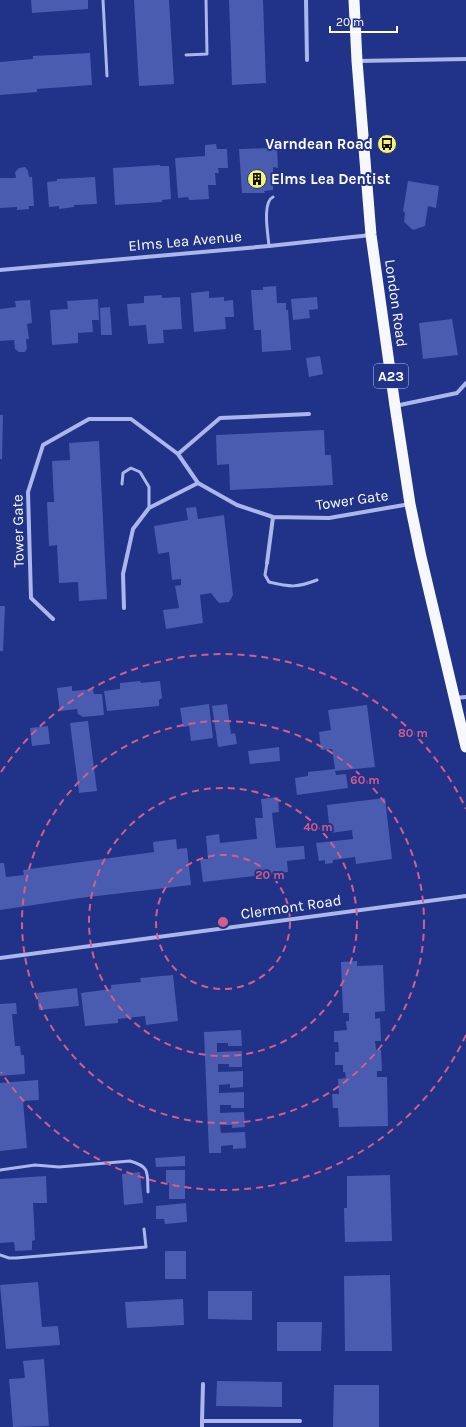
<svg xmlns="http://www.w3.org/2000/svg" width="466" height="1427" font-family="Karla,sans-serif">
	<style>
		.building { fill: #495cb0 }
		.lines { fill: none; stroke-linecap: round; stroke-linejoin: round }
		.service { stroke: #abb7ea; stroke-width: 3 }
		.minor { stroke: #abb7ea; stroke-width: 4 }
		.trunk { stroke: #f7f8fe; stroke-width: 11 }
		.ring { fill: none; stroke: #d45d8c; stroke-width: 2; stroke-dasharray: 7 5 }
		.labels { text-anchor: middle; stroke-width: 4; stroke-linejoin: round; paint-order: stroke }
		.shield { fill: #203388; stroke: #bcc2db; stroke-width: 1 }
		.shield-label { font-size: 14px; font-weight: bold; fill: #fff }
		.poi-label { font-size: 15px; font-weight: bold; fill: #fff; stroke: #203388; text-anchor: end }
		.street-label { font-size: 15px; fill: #fff; stroke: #203388 }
		.centre { fill: #d45d8c; stroke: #203388; stroke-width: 2 }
		.ring-label { font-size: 12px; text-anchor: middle; font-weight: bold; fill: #d45d8c; stroke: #203388; stroke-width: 4; stroke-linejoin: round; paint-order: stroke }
	</style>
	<rect width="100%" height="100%" fill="#203388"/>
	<!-- building -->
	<path class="building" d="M31,0H88V9L32,13Z
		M134,0H169L174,84L139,86Z
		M229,0H263L266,83L232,85Z
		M90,53L92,85L37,89V92L0,95V62L33,59V56Z
		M216,144L217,149H227L228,168H218L219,173H215L216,185H208L209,199L189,200L188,197L178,198L175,158L205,156V145Z
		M277,148L278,168L273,167V190L264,191L265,193H242L239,149Z
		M160,165V166H169L171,199L162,200V202L115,205L113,168Z
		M25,167L28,171L29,177H32L34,206H29V209L17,210V207L0,208V178H16L15,172L19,168Z
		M95,177L97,204L74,205V207L59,209V206L49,207L47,182L57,181V179Z
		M408,181L439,186L436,208L428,206L425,226L413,230L404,222L405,213L403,211Z
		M276,286L277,303H286V310H288L291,350L262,352L261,330H254L251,290H263V287Z
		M209,291V298L224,297V301L233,300L234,317H225L226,329L194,332L191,293Z
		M162,295V298L180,297L182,329L163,330L164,343L148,344L146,325L129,326L127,304L144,303V296Z
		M317,297L318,309L309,310L310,318L293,320L291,299Z
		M98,299L99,320H92L93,332L78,333V343L52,345L50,310L68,309L67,301Z
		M30,300L32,323L27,324L29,339H26L27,348L25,352H19L15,349L14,340L0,341V309L16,307L15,301Z
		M110,307L112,335H101L100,308Z
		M452,319L458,355L423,359L419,323Z
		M320,356L323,374L309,377L306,358Z
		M0,415H3L2,459H0Z
		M324,430L325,455H331L333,485L230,490L229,464L217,465L216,435Z
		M99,441L107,599L79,601L78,582L59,583L57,545L49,546L47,502H54L52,461L70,460L69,443Z
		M196,507L198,519L224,515L233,595L229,602L219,603L211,593L200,595L203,623L166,629L163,610L179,608L175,586L181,585V579L172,580L169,552L158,554L154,526L188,520L186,508Z
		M0,606H5L3,651H0Z
		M140,681L141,683L160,681L162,698L159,700V706L107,711L104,691L120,689V683Z
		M72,686V691L93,689L94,694H102L104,715L83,717L78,714L77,709L60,711L57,688Z
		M209,704L213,738L191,741L189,726L183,727L180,708Z
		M227,704L231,734L235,733L237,744L218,747L212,706Z
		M367,705L375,767L335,771L336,775L346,774L348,788L297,795L295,778L308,776V772L335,769L332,749L321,750L319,732L331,730L328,710Z
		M88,721L97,791L79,793L70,723Z
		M48,726L50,744L32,746L30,728Z
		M279,747L280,761L250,764L248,751Z
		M278,797L279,812L272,813L276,848L304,846L305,859L287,861L288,872L203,882L200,859H208L206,836L219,834L220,843L257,839L255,818H263L261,799Z
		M385,798L392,859L356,864L355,857L333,860V863L325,864V860L319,861L316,843L353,839L352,830L330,833L327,805Z
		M176,839L177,849L187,848L191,885L80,898L0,910V863H4L6,877L24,875L23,870L154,852L153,842Z
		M357,961V966L383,965L385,1011L375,1012V1019L380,1018L381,1041H375L376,1050H381L382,1071H377V1077H387L388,1126L339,1127L338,1108H333L332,1094H339L338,1079L346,1078L345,1072H343V1065H335V1052H339L338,1042H334V1031L347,1030L346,1021H349V1013H343L341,962Z
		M173,975L178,1021L146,1025L145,1016L118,1019V1023L85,1026L81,993L111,989V985L141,982L140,978Z
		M77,988L79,1006L39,1010L37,993Z
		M16,1003L17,1014H12L15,1046H20L21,1055H24L25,1074L0,1076V1004Z
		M241,1030L242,1046H228V1043H217V1052L242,1051V1067H229V1064H218V1072L243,1071V1087L230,1088V1084L219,1085V1093L244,1092V1108H231V1105H220V1113L244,1112L245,1127L232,1128V1125H220L221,1133L245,1132L246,1148L233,1149V1145L221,1146V1153H209L204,1032Z
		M38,1080L39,1100L23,1101L27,1148L0,1151V1083Z
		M185,1156V1166L156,1167L155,1158Z
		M166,1170H185V1199H169V1183H166Z
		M140,1172L143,1203L124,1205L122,1174Z
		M390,1175L392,1241L345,1242L344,1208H347V1176Z
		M46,1176L47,1203H33L35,1240L32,1241V1250L15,1251L14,1242L0,1243V1179Z
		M186,1203L187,1222L165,1224L164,1219H156V1206Z
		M165,1251H186V1279H165Z
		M390,1275L392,1351H345L344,1276Z
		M38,1282L42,1327L58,1326L60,1345L6,1349L0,1285Z
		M208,1291H252V1320L208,1319Z
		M183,1299L184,1325L127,1328L125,1302Z
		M277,1322H322L321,1351H277Z
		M44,1359L49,1426L13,1427L9,1379L25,1378L23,1361Z
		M217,1381L282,1382V1407L216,1406Z
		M334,1385H379V1427H333Z"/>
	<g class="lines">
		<!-- service -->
		<path class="service" d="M103,0L107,76
			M186,55L207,54L206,0
			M269,246C268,234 262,202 273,197
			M122,484L123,473L131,468L140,472L149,487V508
			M267,563L265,575L269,582C291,587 296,588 317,580
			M0,1170L35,1165L59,1167L130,1161C151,1167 147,1173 148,1192
			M0,1255L9,1258H16L146,1247L144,1229"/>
		<!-- minor -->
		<path class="minor" d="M306,0L307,60
			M357,61L466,59
			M0,270L269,246L371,235
			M395,406L457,393L466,383
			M178,454L220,418L309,414
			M267,563L273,517
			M124,608L123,574L133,529L149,508L198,483
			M53,619L31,598L28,492L43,445L89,419H131L178,454L198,483L237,505L273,517L329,518L410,504
			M455,698L466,697
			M0,958L466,896
			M202,1421L203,1384
			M202,1427V1421H300"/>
		<!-- trunk -->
		<path class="trunk" d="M354,0L357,61L371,235L395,406L410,504L421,557L466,747"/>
	</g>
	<!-- distance rings -->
	<g class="ring">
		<circle cx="223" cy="922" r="67"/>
		<circle cx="223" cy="922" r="134"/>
		<circle cx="223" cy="922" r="201"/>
		<path d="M466 1035A268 268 0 0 1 1 1072M1 772A268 268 0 0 1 466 809"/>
	</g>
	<!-- icons -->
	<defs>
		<g id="bus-disc" transform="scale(1)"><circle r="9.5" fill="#f8f36c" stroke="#203388"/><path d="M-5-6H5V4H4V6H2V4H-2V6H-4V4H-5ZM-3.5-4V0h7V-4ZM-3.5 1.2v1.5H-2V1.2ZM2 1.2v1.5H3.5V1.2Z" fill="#111"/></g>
		<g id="building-disc" transform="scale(1)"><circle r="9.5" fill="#f8f36c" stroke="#203388"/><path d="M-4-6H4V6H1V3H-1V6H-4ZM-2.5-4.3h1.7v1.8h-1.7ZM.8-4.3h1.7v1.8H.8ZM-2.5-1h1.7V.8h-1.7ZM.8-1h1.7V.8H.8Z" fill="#111"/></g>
	</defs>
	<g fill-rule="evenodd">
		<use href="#bus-disc" x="387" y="144"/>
		<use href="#building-disc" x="257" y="179"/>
	</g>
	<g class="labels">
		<!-- shield labels -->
		<rect class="shield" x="374" y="364" width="34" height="24" rx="3"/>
		<g class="shield-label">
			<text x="391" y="381">A23</text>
		</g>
		<!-- poi labels -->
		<g class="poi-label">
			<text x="373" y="149">Varndean Road</text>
			<text x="271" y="184" text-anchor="start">Elms Lea Dentist</text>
		</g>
		<!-- street labels -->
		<g class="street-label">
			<text transform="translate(185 241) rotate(-5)" y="5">Elms Lea Avenue</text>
			<text transform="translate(396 303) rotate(82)" y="5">London Road</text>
			<text transform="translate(352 500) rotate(-8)" y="5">Tower Gate</text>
			<text transform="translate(18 531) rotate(-91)" y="5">Tower Gate</text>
			<text transform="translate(291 907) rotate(-8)" y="5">Clermont Road</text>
		</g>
	</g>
	<circle cx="223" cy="922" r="6" class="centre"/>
	<g class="ring-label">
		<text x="413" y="737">80 m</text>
		<text x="365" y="784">60 m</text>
		<text x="318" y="831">40 m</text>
		<text x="270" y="879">20 m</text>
	</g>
	<!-- scale -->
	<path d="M330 26v6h67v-6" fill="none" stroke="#ffffff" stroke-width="2"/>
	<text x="336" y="26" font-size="12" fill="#ffffff" stroke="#203388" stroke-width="3" paint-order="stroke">20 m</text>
</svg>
